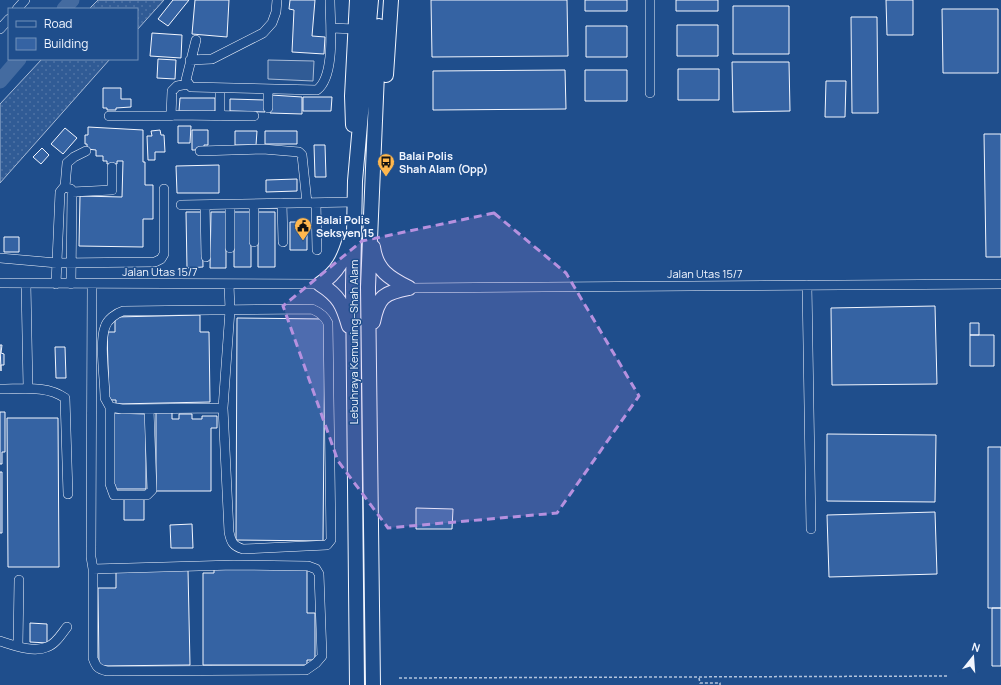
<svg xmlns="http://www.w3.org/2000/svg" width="1001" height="685" font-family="Manrope,sans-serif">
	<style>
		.grass { fill: url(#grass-dots); stroke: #a8bbd7 }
		.built { fill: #305b95; stroke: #a8bbd7 }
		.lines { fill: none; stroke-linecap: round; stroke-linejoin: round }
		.river { stroke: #446ba0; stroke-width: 15 }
		.building { fill: #3563a3; stroke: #f2f6ff }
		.minor-casing { stroke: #f2f6ff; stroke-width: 10 }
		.highway-casing { stroke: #f2f6ff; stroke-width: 16 }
		.path { stroke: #b3c4dc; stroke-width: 1.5; stroke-dasharray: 3 2; stroke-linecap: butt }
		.minor { stroke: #1f4e8c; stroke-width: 9 }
		.highway { stroke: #1f4e8c; stroke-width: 14 }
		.marked { fill: #b691df; fill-opacity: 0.2; stroke: #b691df; stroke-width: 3; stroke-dasharray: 8 5; stroke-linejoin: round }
		.labels { text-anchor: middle; stroke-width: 3; stroke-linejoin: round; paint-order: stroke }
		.poi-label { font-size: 11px; font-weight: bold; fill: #f2f6ff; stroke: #1f4e8c; text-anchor: start }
		.street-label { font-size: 11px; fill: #f2f6ff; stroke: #1f4e8c }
	</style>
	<defs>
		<pattern id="grass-dots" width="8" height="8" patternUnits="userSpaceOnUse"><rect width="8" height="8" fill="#305b95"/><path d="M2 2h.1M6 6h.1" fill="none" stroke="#4e73a5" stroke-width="1.8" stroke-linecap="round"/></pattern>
	</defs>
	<rect width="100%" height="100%" fill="#1f4e8c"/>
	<!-- grass -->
	<path class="grass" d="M98,0H164L137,30V9H89Z
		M42,59H110L0,183V104Z"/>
	<!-- built -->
	<path class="built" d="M268,60L314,61L313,81L268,79Z"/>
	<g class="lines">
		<!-- river -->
		<path class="river" d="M64,9L72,0
			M0,81L19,59"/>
	</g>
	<!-- building -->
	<path class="building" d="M173,0H189L168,26L158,19Z
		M195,0H229L227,37L192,34Z
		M290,0H315L312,36L325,37L324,54L292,52L294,10L289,9Z
		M431,0H567L568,56L432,57Z
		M585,0H627V11H585Z
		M676,0H718V11H676Z
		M886,0H913V35H887Z
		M733,6H789V54H733Z
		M942,9H998V73H943Z
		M851,17H877L878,113H852Z
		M677,25H718V56H677Z
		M586,26H627V57H586Z
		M152,33L182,35L181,58L150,56Z
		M158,59L176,60L175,79L157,78Z
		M732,62H789L790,111L733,112Z
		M678,69H719V100H678Z
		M565,70L566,109L433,110V71Z
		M585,70H627V101H585Z
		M826,81H846L845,117H825Z
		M103,88H121V99H131V107L116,108V110H107V108H103Z
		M271,95L302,97V114L270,113Z
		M303,97H332L331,111H303Z
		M180,98H215V112L179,111Z
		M230,99L265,100V112L230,111Z
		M178,126H191L190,143H178Z
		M88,127L143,130V162H145V185H153V219H143V247L79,246L80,196L122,197L123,161H117V164H107V161H103V156H96V150L87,149V144H85V135H88Z
		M65,128L77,138L63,154L51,144Z
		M160,130L161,135H164L165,152H155V160H148L147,136H152L151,131Z
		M192,130H208V145H204V150H192Z
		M235,131H257L256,145H235Z
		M265,131H297V144H265Z
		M984,134H1001V257H986Z
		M314,145H325L326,177H315Z
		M42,148L49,155L41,164L33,157Z
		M219,165V193H177L176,166Z
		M297,179V191L266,192V180Z
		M186,212H202L203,267L187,268Z
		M211,212H226V268H210Z
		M234,212H251V267H234Z
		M258,212H275V267H258Z
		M290,222H307V250H290Z
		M4,237H19V252H4Z
		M935,306L937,384L832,385L831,308Z
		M200,315V332H209L210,402L116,404V400H109L107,332H115V317Z
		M237,318L325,319L323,541L236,540Z
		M970,323H979V335H970Z
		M970,335H994V366H970Z
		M0,345H2L1,353L4,354V365H1V371Z
		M55,347H65L66,378H56Z
		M156,411H172V419H179V414H192V419H202V416H217V428H211V491H156Z
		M0,412H5V452H2V464H0Z
		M114,413L146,414V489H113Z
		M7,418H58L59,567H8Z
		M827,434L936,435L935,502L827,501Z
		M988,447H1001V608H988Z
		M0,472H2V533H0Z
		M124,497H144V520H124Z
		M416,508L453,509L452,529H416Z
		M935,512L937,574L829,577L827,515Z
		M192,524L193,548H171L170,525Z
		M214,569H307V613H315V660H307V665H203V573H214Z
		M188,570L190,665L99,666L98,588H116V571Z
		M992,608H1001V666H992Z
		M30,623L47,624V643L30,642Z"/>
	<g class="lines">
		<!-- minor casing -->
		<g class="minor-casing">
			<path id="minor" d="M650,0V93
				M17,9L25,0
				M331,28L355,29
				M0,29L9,19
				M196,40L186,80L191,87L317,90C336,76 330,22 330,0
				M190,60L212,59L263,33L272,23L276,12L277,0
				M220,89V116
				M268,108V90
				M172,115L254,116
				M109,116H171L172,91L177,86L188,84
				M200,151L263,149L299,152L302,155L307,203
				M65,187L67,163L74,157L86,151
				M72,192L112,190V167
				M282,203L283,242
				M316,203L317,250
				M181,205L355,202
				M205,205L206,257
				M230,205V248
				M254,242V204
				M0,258L57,263L155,262L161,259L164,254V189
				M0,283L320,284
				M26,284L28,388
				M56,284L60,192L64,187L71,189L72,192L71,284
				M92,284L91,557L93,569V658C96,667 98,669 107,671L306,670L316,663L322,656L319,574L316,569L308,566L234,565L93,569
				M807,285L811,529
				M409,288L1001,284
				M0,389C22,389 47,385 65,398L68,494
				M110,407L122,409L223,408L229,532C231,542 233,546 243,549L327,545L331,540L328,323C325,316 319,312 312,309L123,311C116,313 107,320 105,327C99,343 105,380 105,398L110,407V484L114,495H147L152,490L149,409
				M223,408L230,310L229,284
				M0,641C13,645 33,653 47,647C56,644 62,633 67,627
				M18,646L19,580"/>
		</g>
		<!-- highway casing -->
		<g class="highway-casing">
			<path id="highway" d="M386,75L391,0
				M353,125L352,96L357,0
				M373,247C376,270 389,278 409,288
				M373,322C378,296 384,293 409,288
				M349,326C343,305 339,296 320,284C338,272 344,259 350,239
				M357,685L353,286L355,181L371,0
				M373,685L368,287L379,26"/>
		</g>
		<!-- path -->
		<path class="path" d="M399,678L948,676
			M699,678L700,683H720V685"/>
		<!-- minor -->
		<use href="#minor" class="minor"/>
		<!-- highway -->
		<use href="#highway" class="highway"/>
	</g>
	<!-- marked area -->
	<path class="marked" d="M494,213L566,273L639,396L557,513L388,528L338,461L283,306L362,241Z"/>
	<!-- icons -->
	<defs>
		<g id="bus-pin" transform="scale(0.9)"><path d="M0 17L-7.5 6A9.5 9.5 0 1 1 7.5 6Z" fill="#ffb74d" stroke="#1f4e8c"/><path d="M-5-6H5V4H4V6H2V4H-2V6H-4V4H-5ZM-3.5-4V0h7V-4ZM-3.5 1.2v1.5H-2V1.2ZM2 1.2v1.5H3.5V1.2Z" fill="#111"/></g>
		<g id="civic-pin" transform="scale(0.9)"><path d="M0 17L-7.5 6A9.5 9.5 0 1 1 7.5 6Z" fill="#ffb74d" stroke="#1f4e8c"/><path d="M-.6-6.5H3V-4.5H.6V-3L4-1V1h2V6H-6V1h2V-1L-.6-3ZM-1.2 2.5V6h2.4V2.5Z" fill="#111"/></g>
	</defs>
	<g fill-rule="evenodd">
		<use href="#bus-pin" x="386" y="162"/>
		<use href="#civic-pin" x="303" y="226"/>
	</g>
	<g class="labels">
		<!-- poi labels -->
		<g class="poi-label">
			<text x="399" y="160">Balai Polis<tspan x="399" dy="13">Shah Alam (Opp)</tspan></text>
			<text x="316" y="224">Balai Polis<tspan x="316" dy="13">Seksyen 15</tspan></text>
		</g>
		<!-- street labels -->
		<g class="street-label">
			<text x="160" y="276">Jalan Utas 15/7</text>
			<text x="705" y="278">Jalan Utas 15/7</text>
			<text transform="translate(354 342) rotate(-90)" y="4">Lebuhraya Kemuning–Shah Alam</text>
		</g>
	</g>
	<!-- legend -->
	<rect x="8" y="8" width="130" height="52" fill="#1f4e8c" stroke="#7391ba"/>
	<rect x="16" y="21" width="20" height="6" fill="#1f4e8c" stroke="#7391ba"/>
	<text x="44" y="28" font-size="12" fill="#f2f6ff">Road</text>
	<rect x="16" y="38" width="20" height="12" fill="#3563a3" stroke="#7391ba"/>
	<text x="44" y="48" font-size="12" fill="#f2f6ff">Building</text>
	<!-- north arrow -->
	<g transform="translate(973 657) rotate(17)" stroke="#1f4e8c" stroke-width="3" paint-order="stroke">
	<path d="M0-3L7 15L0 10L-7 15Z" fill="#f2f6ff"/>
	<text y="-6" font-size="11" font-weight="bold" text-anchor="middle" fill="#f2f6ff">N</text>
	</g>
</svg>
